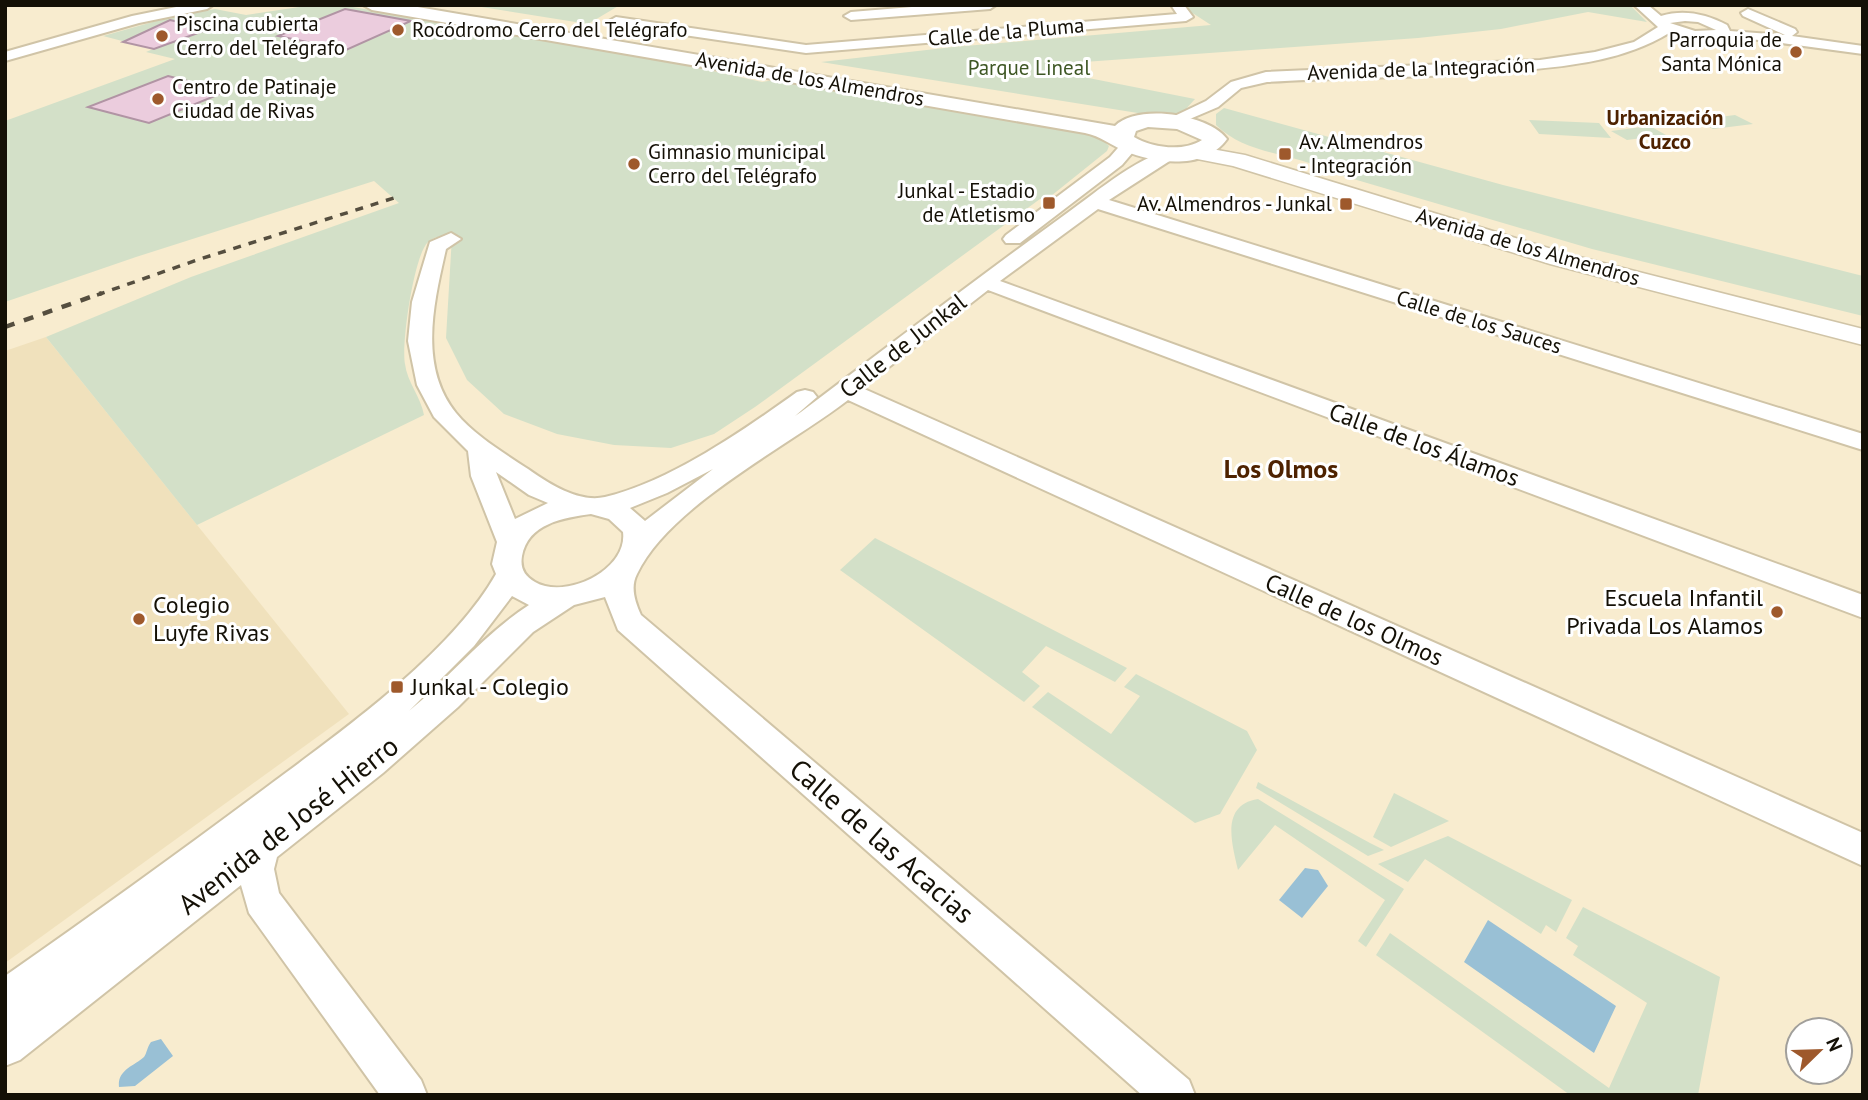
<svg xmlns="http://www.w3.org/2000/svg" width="1868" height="1100" font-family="'PT Sans',sans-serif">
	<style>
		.built { fill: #f0e1bc }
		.green { fill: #d3e0c8 }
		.water { fill: #99c0d5 }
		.building { fill: #ebccdd; stroke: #b194a4; stroke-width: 2 }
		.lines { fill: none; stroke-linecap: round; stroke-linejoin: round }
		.minor-casing { stroke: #d0c4a7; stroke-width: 4 }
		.tertiary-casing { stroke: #d0c4a7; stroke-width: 3 }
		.secondary-casing { stroke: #d0c4a7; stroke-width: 4 }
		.minor { fill: #fff; fill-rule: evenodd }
		.tertiary { fill: #fff; fill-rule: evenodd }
		.secondary { fill: #fff; fill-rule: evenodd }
		.rail-far1 { stroke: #554e3f; stroke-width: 3.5; stroke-dasharray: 8 8; stroke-linecap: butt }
		.rail { stroke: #554e3f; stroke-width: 4.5; stroke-dasharray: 10 10; stroke-linecap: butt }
		.poi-dot { fill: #9e592c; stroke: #fff; stroke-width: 2.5 }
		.labels { text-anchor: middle; stroke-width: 6; stroke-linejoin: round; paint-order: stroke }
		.far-poi-label { font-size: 21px; fill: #141006; stroke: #fff; text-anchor: start }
		.far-street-label { font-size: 21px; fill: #141006; stroke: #fff }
		.far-park-label { font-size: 21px; fill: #3e5724; stroke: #fff }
		.far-neighbourhood-label { font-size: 21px; font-weight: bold; fill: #4e2200; stroke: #fff }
		.street-label { font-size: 24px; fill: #141006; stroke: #fff }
		.poi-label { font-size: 24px; fill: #141006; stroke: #fff; text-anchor: start }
		.neighbourhood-label { font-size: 26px; font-weight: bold; fill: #4e2200; stroke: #fff }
		.near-street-label { font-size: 28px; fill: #141006; stroke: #fff }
	</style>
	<rect width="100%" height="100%" fill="#f8eccf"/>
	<!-- built -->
	<path class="built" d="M46,337L349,714L5,963V351Z"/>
	<!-- green -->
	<path class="green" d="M469,5H620L588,24Z
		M1172,5H1630L1647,22L1588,12L1501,29L1418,38L1084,62L1058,72L1195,99L1185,110L1178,113L1144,114L821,62L953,47L1211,25L1194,14Z
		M306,6H347L705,67L704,69L762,82L774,80L1088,132L1099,136L1109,146L1107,151L1046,200L1040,199L755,407L714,434L671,448L614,445L557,434L504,414L467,380L446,338L452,236L448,234C442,236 433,237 428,242C414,255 401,344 405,364C407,382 421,397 424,415L197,525L46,337L191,277L399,203L374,181L136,257L5,302V121L175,59L146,52L153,49L103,36L167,18L215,9L246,15Z
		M1224,108L1503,185L1863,276V316L1592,249L1333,173C1295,152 1247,156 1216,125V114Z
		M1735,115L1753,124L1713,129L1696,120Z
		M1529,120L1599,123L1611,138L1539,134Z
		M1650,126L1666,135L1627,140L1611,131Z
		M875,538L1127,668L1115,682L1046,646L1022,672L1040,686L1024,702L840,570Z
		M1136,674L1247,731L1257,750L1220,814L1195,823L1032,707L1048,692L1111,734L1140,696L1124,687Z
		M1258,782L1370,843L1384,850L1368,856L1256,788Z
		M1394,793L1449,821L1391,847L1373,837Z
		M1258,799L1404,889L1366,947L1358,941L1385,900L1275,825L1238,870C1232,844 1220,805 1258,799Z
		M1448,836L1572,900L1556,932L1546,925L1541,934L1425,859L1408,882L1378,864Z
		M1583,907L1720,977L1698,1095H1570L1376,955L1390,933L1609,1088L1647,1003L1573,955L1578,946L1566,938Z"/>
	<!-- water -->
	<path class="water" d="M1305,868L1318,870L1328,886L1302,918L1279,900Z
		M1488,920L1616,1006L1594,1053L1464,962Z
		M161,1039L173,1056L135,1086L119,1087C117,1070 134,1066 144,1057C147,1053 147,1047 151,1042Z"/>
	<!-- building -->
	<path class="building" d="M345,9L411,21L346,50L278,36Z
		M170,20L209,29L154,49L123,42Z
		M168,76L227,91L149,123L88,107Z"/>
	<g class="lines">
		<!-- minor casing -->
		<g class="minor-casing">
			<path id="minor" d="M186,5H213L207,9L139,23L5,61V52L132,16Z
				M936,5H996L990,9L851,20L844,16L851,12Z
				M1171,5H1184L1193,17L1186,21L806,53L616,25L609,21L616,17L806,45L1177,14Z
				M1634,5H1648L1661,16C1684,9 1706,14 1727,25L1730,31L1785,35L1743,16L1741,13L1748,9L1795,29L1797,32L1792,36L1863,46V54L1751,39H1695L1669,33C1620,63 1560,67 1503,72C1425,78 1345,77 1267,82L1241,88L1218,107L1178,124L1172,126L1164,121L1206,101L1231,82L1266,72L1540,60L1595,52L1634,42L1658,27ZM1685,21L1698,22L1716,30L1695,31L1670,23Z
				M1130,140L1139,145L1122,165L1020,243H1006L1003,239L1006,235L1110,157L1124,141Z
				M1173,149L1179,150L1182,154L1168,162L1109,200L1863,434V450L1098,209L1000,281L1863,595V618L988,290L862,388L1863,833V866L848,400C787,447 669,506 637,574C630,587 635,602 641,615L1189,1080L1195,1095H1142L618,630L605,597L574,605L533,632L458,707L383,773L277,857L274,869L279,893L421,1080L427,1095H380L249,913L241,885L20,1060L5,1066V976C95,913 184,849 272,783C344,730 452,652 496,574L492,564L497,542L471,476L468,451L434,417L417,385L408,341L412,302L430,242L451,233L461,239L446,249C434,302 418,366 456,413C475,436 504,453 528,469C549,484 579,503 605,497C669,482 744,430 797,392L805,390L813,392L817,397L795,416L801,412C887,347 972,282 1059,219C1092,196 1134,158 1173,149ZM713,469L645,521L630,508L667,493ZM496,472L529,495L548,503L515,519ZM591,514L609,519L623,532C628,570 565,600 535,582C524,576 520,568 522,556C528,523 564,518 591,514ZM512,596L529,605C485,633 450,677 409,711L474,646Z"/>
		</g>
		<!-- tertiary casing -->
		<g class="tertiary-casing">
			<path id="tertiary" d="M1195,146L1245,155L1568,254L1863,329V345L1550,264L1233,166L1187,157L1184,152L1187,147Z"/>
		</g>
		<!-- secondary casing -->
		<g class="secondary-casing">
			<path id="secondary" d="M363,5H406L1115,126C1137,103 1209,114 1227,139C1205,170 1156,164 1125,151C1110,145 1101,136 1085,133L372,10ZM1148,127L1177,129L1202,140C1184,152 1152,148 1134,137L1136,131Z"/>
		</g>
		<!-- minor -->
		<use href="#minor" class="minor"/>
		<!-- tertiary -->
		<use href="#tertiary" class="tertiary"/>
		<!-- secondary -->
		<use href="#secondary" class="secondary"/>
		<!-- rail-far1 -->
		<path class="rail-far1" d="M97,295L197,260L394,198"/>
		<!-- rail -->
		<path class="rail" d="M5,327L102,293"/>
	</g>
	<!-- markers -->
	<g class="poi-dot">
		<circle cx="398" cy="30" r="7"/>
		<circle cx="162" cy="36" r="7"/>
		<circle cx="1796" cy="52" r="7"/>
		<circle cx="158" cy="99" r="7"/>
		<rect x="1278" y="147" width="14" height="14" rx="3.5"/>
		<circle cx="634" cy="164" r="7"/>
		<rect x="1042" y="196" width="14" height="14" rx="3.5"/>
		<rect x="1339" y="197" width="14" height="14" rx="3.5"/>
		<circle cx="1777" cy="612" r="7"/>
		<circle cx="139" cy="619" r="7"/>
		<rect x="390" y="680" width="14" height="14" rx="3.5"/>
	</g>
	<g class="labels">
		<!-- far-poi labels -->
		<g class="far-poi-label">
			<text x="176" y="31">Piscina cubierta<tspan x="176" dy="24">Cerro del Telégrafo</tspan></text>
			<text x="412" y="37">Rocódromo Cerro del Telégrafo</text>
			<text x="1782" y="47" text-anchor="end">Parroquia de<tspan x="1782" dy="24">Santa Mónica</tspan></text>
			<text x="172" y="94">Centro de Patinaje<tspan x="172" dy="24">Ciudad de Rivas</tspan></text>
			<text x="1299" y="149">Av. Almendros<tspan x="1299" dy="24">- Integración</tspan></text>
			<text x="648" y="159">Gimnasio municipal<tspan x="648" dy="24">Cerro del Telégrafo</tspan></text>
			<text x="1035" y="198" text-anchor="end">Junkal - Estadio<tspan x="1035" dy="24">de Atletismo</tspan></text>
			<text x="1332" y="211" text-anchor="end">Av. Almendros - Junkal</text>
		</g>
		<!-- far-street labels -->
		<g class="far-street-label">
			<text transform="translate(1006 32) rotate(-5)" y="7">Calle de la Pluma</text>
			<text transform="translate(1421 69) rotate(-2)" y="7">Avenida de la Integración</text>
			<text transform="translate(810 79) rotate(10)" y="7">Avenida de los Almendros</text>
			<text transform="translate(1528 247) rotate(16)" y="7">Avenida de los Almendros</text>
			<text transform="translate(1479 322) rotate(17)" y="7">Calle de los Sauces</text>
		</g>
		<!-- far-park labels -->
		<g class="far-park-label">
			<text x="1029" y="75">Parque Lineal</text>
		</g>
		<!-- far-neighbourhood labels -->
		<g class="far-neighbourhood-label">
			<text x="1665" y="125">Urbanización<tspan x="1665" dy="24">Cuzco</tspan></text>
		</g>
		<!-- street labels -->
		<g class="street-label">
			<text transform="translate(903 346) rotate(-38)" y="8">Calle de Junkal</text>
			<text transform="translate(1424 445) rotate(20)" y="8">Calle de los Álamos</text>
			<text transform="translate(1354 620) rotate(24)" y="8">Calle de los Olmos</text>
		</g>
		<!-- poi labels -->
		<g class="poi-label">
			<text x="1763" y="606" text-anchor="end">Escuela Infantil<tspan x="1763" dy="28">Privada Los Alamos</tspan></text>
			<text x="153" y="613">Colegio<tspan x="153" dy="28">Luyfe Rivas</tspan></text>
			<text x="411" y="695">Junkal - Colegio</text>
		</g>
		<!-- neighbourhood labels -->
		<g class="neighbourhood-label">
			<text x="1281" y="478">Los Olmos</text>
		</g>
		<!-- near-street labels -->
		<g class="near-street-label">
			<text transform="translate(288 825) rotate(-38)" y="10">Avenida de José Hierro</text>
			<text transform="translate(882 841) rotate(41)" y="10">Calle de las Acacias</text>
		</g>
	</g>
	<!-- border -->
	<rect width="1868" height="1100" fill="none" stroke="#141006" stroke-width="14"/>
	<!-- north arrow -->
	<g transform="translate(1819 1051) rotate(67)"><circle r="33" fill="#ffffff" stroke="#a19f9b" stroke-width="2"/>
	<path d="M0-5L12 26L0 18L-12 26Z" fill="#9e592c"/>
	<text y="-10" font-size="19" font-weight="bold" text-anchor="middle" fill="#141006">N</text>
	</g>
</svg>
